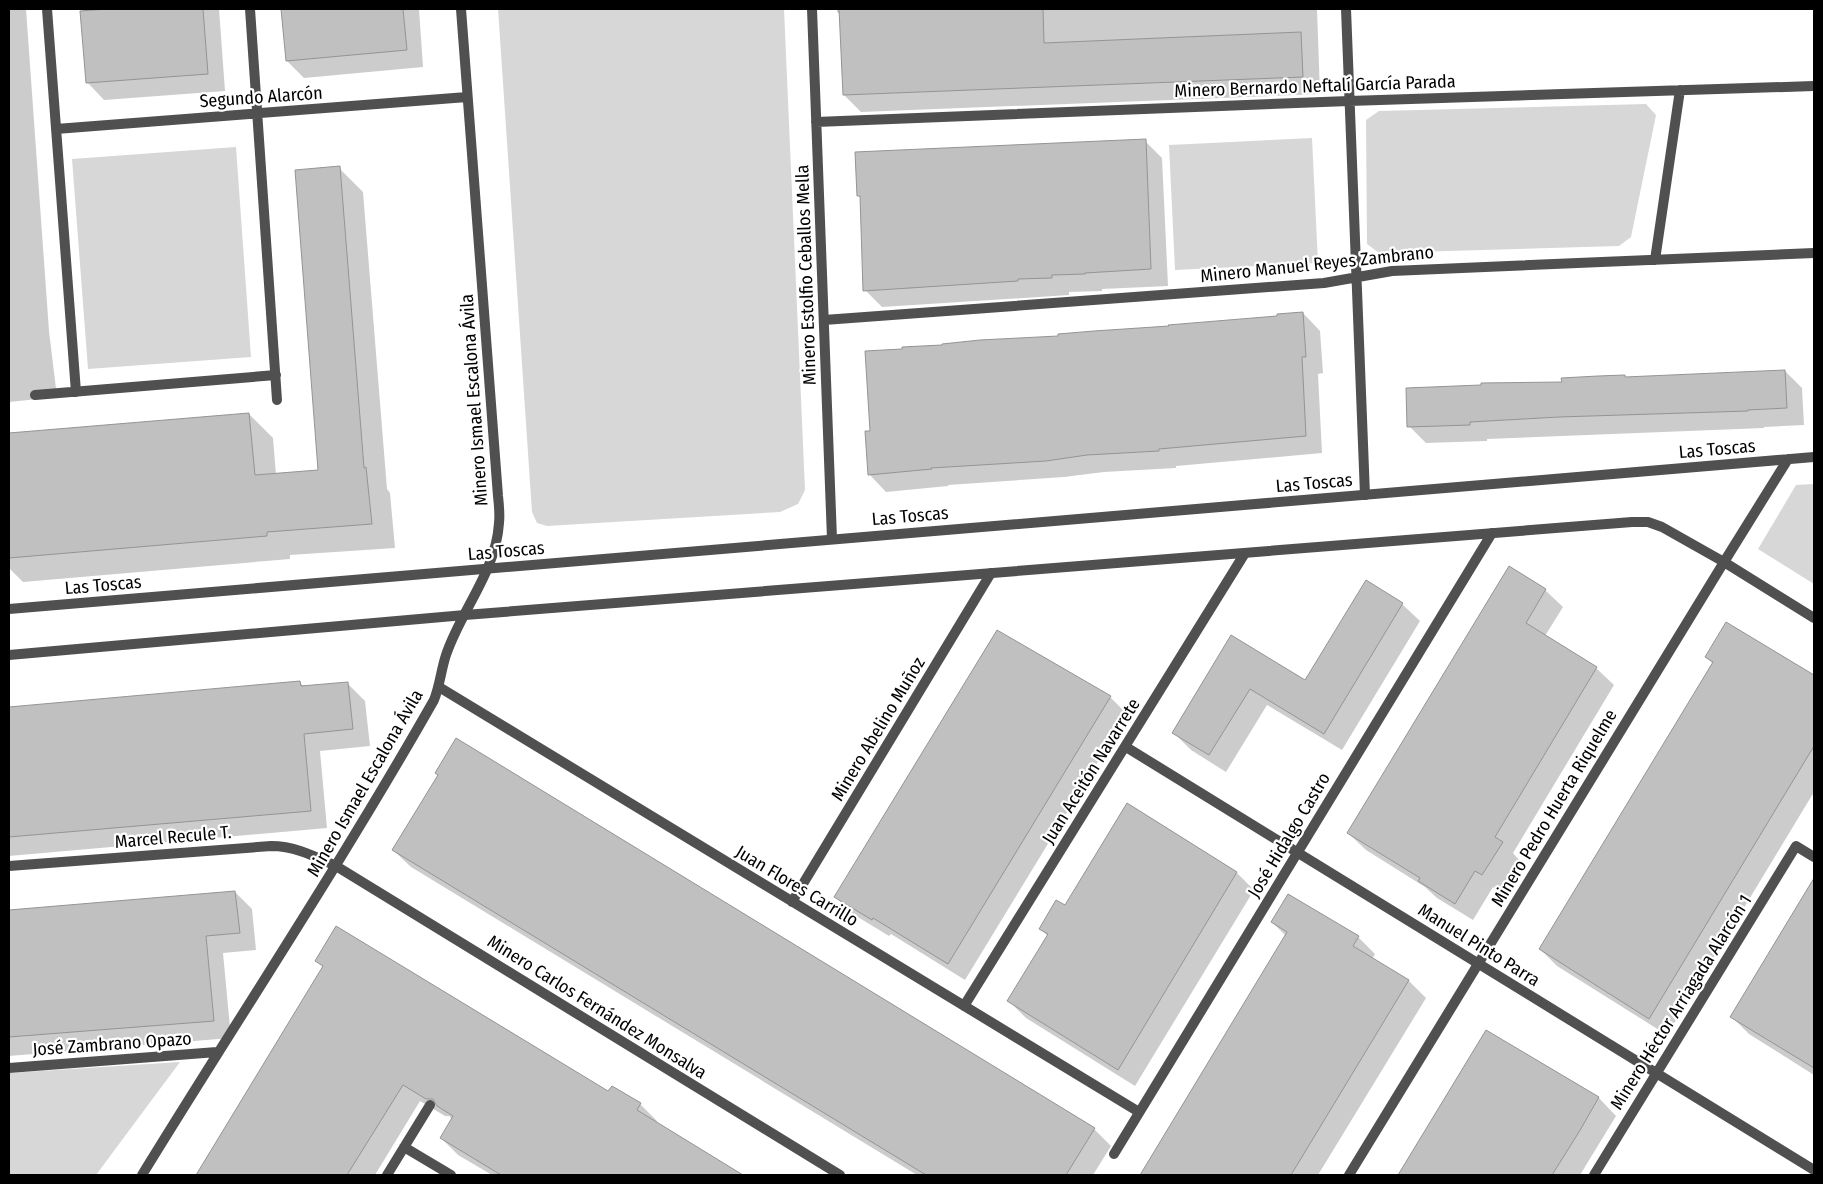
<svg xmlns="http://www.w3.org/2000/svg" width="1823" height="1184" font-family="'Fira Sans Condensed',sans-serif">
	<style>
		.green { fill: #d7d7d7 }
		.shadow { fill: #0003 }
		.building { fill: #c0c0c0; stroke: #949494 }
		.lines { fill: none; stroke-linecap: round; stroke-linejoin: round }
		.minor { stroke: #505050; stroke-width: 10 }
		.tertiary { stroke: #505050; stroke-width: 10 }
		.labels { text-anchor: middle; stroke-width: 4.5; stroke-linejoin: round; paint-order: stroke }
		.street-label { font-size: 18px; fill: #000; stroke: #fff }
	</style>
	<rect width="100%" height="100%" fill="#fff"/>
	<!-- green -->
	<path class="green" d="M498,9H784L805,490L798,504L780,512L547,526L537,523L532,512Z
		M1646,104L1656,115L1631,237L1619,246L1379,253L1367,244L1366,120L1379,111Z
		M1312,138L1318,263L1175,270L1169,145Z
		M236,147L251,357L88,369L72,159Z
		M1814,484V584L1758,549L1796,485Z
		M180,1062L96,1175H9V1073Z"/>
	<!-- shadow -->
	<path class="shadow" d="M9,9H26L49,331L57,397L9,402Z
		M82,9H219L225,91L104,100L87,82Z
		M283,9H419L423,67L304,78L287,61Z
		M837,9H1317L1320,94L861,112L844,95L841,15L837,12Z
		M1145,141L1162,158L1168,286L1102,289V291L1069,292V295L882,307L865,290L861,198L858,195Z
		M339,168L363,192L387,489L390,493L395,548L290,555V559L23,582L9,568V434L249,414L273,438L276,475L319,471Z
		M1303,313L1320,331L1323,373L1318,374L1322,453L1176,466V468L1104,472L1064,477L948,485V486L886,492L869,474L871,432L1059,337L1278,317Z
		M1785,371L1802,388L1804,425L1764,427V428L1487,439V441L1426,443L1409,426L1563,383L1626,378Z
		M1545,590L1563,607L1545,636L1596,668L1614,685L1513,853L1519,860L1500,891L1493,887L1473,920L1437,898L1425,887L1366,850L1348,833Z
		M1402,604L1420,621L1342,750L1267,705L1226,772L1191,750L1173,732L1231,637L1306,682Z
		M1727,624L1814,677V792L1667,1035L1557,966L1540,949L1713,664L1706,657Z
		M300,683L305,687L348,684L365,701L370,746L320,751L327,828L9,856V708Z
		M1110,697L1127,714L965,980L891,934L889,936L853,914L836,897Z
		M393,850L1094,1129L1111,1146L1093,1175H917L411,867Z
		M1237,873L1254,890L1135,1086L1026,1018L1009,1001L1048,936L1040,929L1065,906Z
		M1810,887L1814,890V1075L1749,1034L1732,1017Z
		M235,892L252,909L256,950L223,953L231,1038L9,1056V911Z
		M1272,922L1358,937L1375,954L1372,959L1408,980L1426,998L1318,1175H1142L1286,936Z
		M316,960L608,1093L640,1104L657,1121L656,1123L742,1175H492L458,1155L441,1138L452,1119L449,1116H445L420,1101L375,1175H197L324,968Z
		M1487,1032L1599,1098L1616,1116L1580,1175H1400Z"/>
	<!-- building -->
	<path class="building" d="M107,9H203L208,74L86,83L80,11Z
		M281,9H403L407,50L286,61Z
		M839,9H1043L1044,43L1301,32L1303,77L843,95Z
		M1146,139L1151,269L1085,273V274L1052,275V278L1018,279V281L863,291L860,196H857L855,152Z
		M340,166L364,468L366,467L372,524L267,532V536L9,558V433L249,413L255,475L318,470L295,170Z
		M1303,312L1306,357H1302L1306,436L1159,449V451L1087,455L1046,461L931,468L932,469L868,475L865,431H870L865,351L902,349V347L942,345V344L980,340L1058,336V334L1094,331L1169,326L1168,325L1277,316V314Z
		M1785,370L1787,408L1748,410V411L1559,417L1470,422V425L1407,427L1406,388L1481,385V383L1562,382L1561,378L1598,376L1625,375V377Z
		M1509,566L1546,589L1526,623L1597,667L1495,837L1503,842L1482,875L1475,871L1455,904L1418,881L1420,878L1347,833Z
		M1366,580L1403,603L1324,734L1250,689L1209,755L1172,733L1231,635L1305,680Z
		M1726,622L1814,675V746L1649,1019L1539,949L1713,662L1705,657Z
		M997,630L1111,696L948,964L873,918L872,920L834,897Z
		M300,681L301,686L348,682L353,729L304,734L311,811L9,837V707Z
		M456,738L1095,1128L1066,1175H926L392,850L438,775L435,773Z
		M1127,803L1237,872L1118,1070L1007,1001L1048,934L1039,929L1056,900L1065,905Z
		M1814,878V1068L1730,1017Z
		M235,891L240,933L206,936L214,1021L9,1037V910Z
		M1288,894L1359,936L1353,946L1409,980L1291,1175H1140L1287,932L1271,922Z
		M336,926L608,1091L612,1086L641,1103L637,1110L743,1175H501L440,1138L453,1116L437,1106L433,1099H426L403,1085L347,1175H196L323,966L315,961Z
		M1486,1030L1599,1097L1579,1132L1552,1175H1398Z"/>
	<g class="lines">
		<!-- minor -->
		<path class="minor" d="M47,9L76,392
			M250,9L277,400
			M812,9L832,539
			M1346,9L1365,495
			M816,122L1349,101L1814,86
			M56,129L467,97
			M1655,260L1680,90
			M824,320L1324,283L1392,271L1814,253
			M35,395L276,375
			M439,687L1139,1112
			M1126,747L1814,1170
			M9,866L271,846C295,846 314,856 336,866L840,1175
			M792,902L991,573
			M964,1006L1245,553
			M9,1068L217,1052
			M404,1147L451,1175
			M1114,1154L1492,533
			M142,1175C239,1017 342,862 434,700C440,685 441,670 446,655C461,610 496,572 499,523C500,514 499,505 498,496L461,9
			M387,1175L430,1105
			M1349,1175L1724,562L1814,618
			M1594,1175L1796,846L1814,857"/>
		<!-- tertiary -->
		<path class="tertiary" d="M9,609L1814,457
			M9,655L465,615L1632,522H1648L1662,527L1724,562L1788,459"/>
	</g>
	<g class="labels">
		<!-- street labels -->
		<g class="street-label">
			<text transform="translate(1315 86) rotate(-2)" y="6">Minero Bernardo Neftalí García Parada</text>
			<text transform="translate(261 97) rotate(-4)" y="6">Segundo Alarcón</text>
			<text transform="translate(1317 264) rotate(-6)" y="6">Minero Manuel Reyes Zambrano</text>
			<text transform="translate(806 275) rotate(-92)" y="6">Minero Estolfio Ceballos Mella</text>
			<text transform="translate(474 400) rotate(-94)" y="6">Minero Ismael Escalona Ávila</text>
			<text transform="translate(1717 449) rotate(-5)" y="6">Las Toscas</text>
			<text transform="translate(1314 483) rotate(-5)" y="6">Las Toscas</text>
			<text transform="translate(910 516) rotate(-5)" y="6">Las Toscas</text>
			<text transform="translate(506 551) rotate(-5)" y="6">Las Toscas</text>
			<text transform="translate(103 585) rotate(-5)" y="6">Las Toscas</text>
			<text transform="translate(878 729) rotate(-59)" y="6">Minero Abelino Muñoz</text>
			<text transform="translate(1091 771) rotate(-58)" y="6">Juan Aceitón Navarrete</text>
			<text transform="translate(365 783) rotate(-60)" y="6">Minero Ismael Escalona Ávila</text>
			<text transform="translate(1554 808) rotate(-59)" y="6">Minero Pedro Huerta Riquelme</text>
			<text transform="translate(1289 835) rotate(-59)" y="6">José Hidalgo Castro</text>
			<text transform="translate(173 837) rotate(-5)" y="6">Marcel Recule T.</text>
			<text transform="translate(797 886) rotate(31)" y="6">Juan Flores Carrillo</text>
			<text transform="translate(1479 945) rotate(32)" y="6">Manuel Pinto Parra</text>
			<text transform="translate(1681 1002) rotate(-58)" y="6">Minero Héctor Arriagada Alarcón 1</text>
			<text transform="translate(597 1007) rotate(32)" y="6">Minero Carlos Fernández Monsalva</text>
			<text transform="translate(112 1044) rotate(-4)" y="6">José Zambrano Opazo</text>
		</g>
	</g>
	<!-- border -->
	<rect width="1823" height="1184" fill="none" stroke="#000000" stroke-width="20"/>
</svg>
